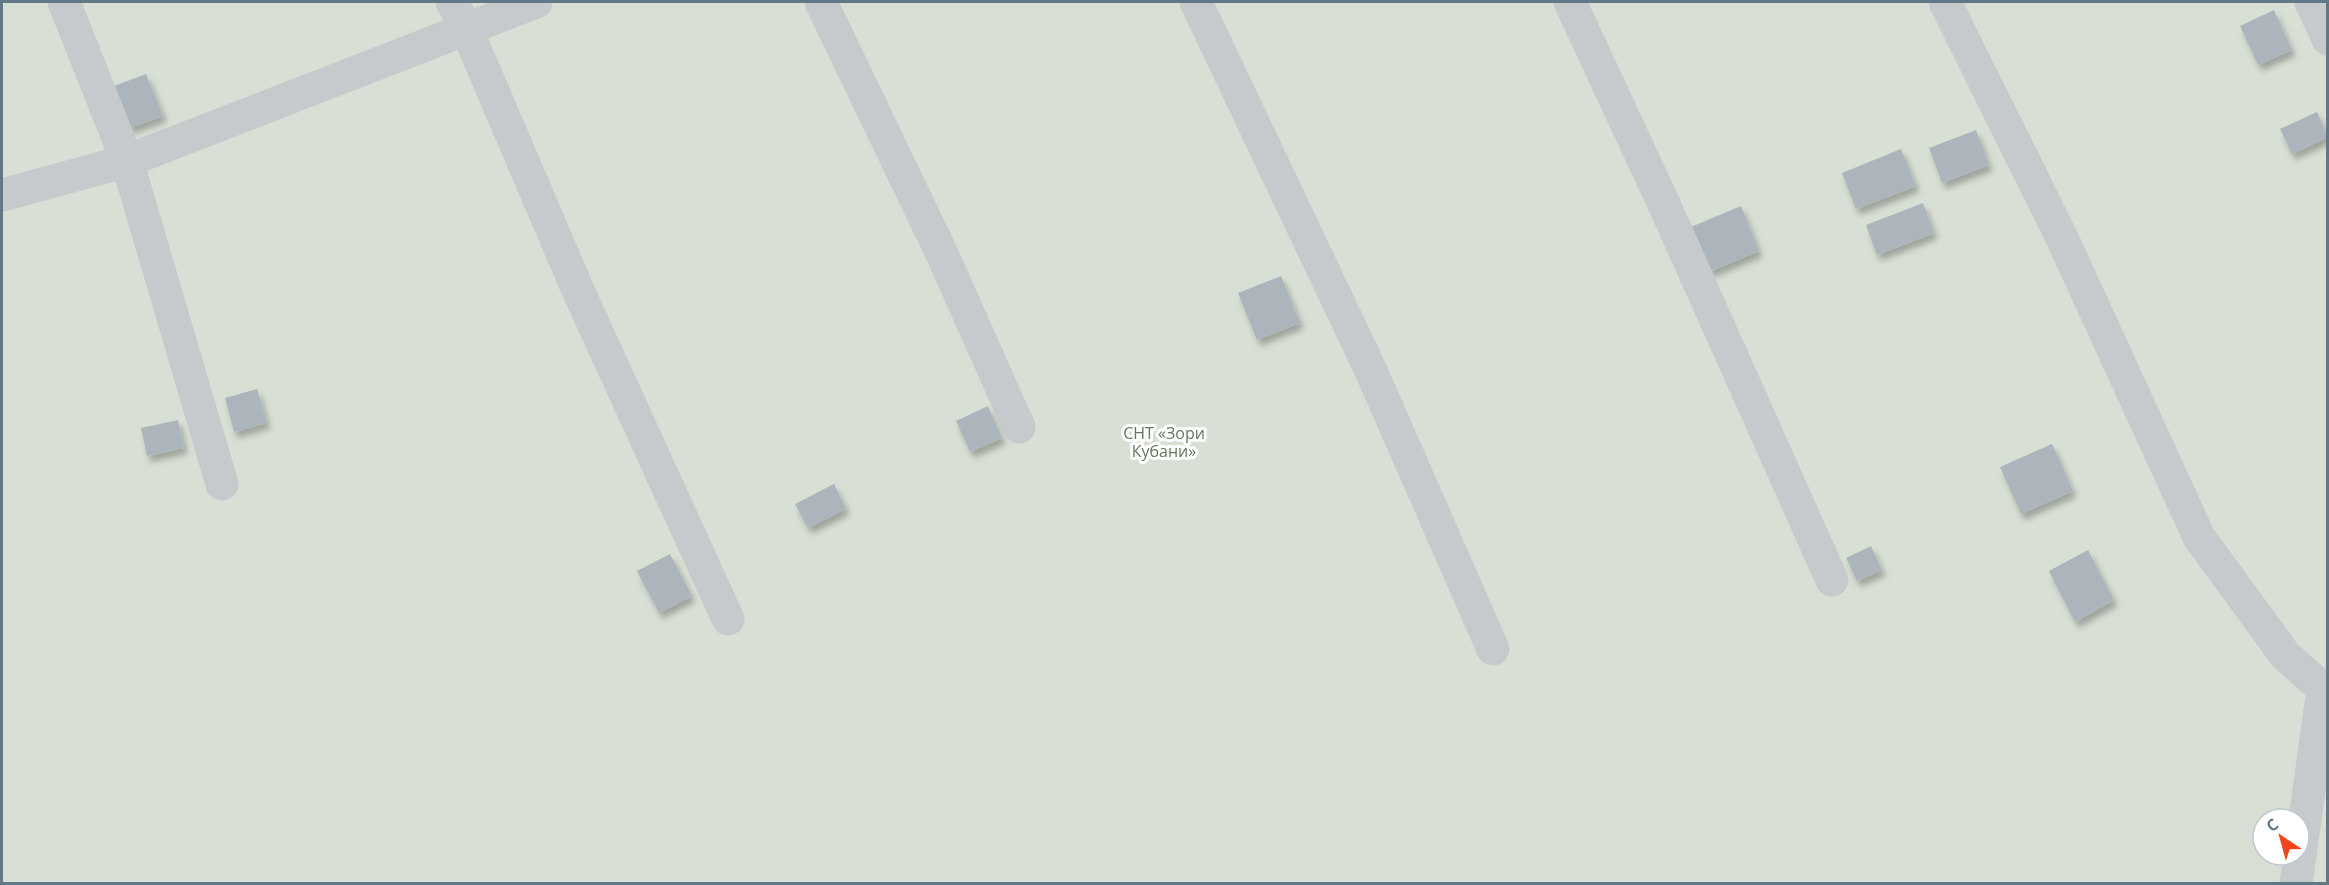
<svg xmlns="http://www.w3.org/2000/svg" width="2329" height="885" font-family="'Open Sans',sans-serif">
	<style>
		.green { fill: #d8dfd4; fill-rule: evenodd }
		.building { fill: #acb5bb; filter: url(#shadow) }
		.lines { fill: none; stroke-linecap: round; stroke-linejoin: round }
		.minor { stroke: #c6cacd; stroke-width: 33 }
		.labels { text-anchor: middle; stroke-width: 6; stroke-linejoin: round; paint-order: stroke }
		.park-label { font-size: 16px; fill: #65785f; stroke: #fff }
	</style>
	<defs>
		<filter id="shadow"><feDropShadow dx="3.5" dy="6" stdDeviation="3" flood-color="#0004"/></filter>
	</defs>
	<rect width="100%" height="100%" fill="#f7f7f3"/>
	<!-- green -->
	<path class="green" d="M2,2H2327V883L2,884ZM2263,819H2299V855H2263Z"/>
	<!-- building -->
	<path class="building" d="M2274,10L2292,50L2258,65L2240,26Z
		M146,74L163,116L129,128L114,86Z
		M2317,112L2328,137L2292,154L2280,129Z
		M1976,130L1989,165L1942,183L1929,148Z
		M1901,149L1916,186L1856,209L1842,173Z
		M1923,203L1934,233L1877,255L1866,225Z
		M1741,206L1759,251L1709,272L1691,227Z
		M1281,276L1300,323L1257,340L1238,293Z
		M257,389L267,423L234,432L225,398Z
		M988,406L1002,438L970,452L956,421Z
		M178,420L184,448L147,456L141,428Z
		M2052,444L2073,491L2021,514L2000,467Z
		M834,484L846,509L808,528L795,504Z
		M1871,546L1882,570L1857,581L1846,558Z
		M2088,550L2114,600L2075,622L2049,571Z
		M670,554L692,596L659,613L637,571Z"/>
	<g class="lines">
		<!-- minor -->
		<path class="minor" d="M64,2L127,161L222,484
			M452,2L466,28L577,288L728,619
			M821,2L942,254L1019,427
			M1196,2L1372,373L1493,649
			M1570,2L1663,202L1832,580
			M1945,2L2062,238L2199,537L2285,655L2323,689L2296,884
			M2311,2L2328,39
			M2,195L127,161L536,2"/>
	</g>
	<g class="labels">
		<!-- park labels -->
		<g class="park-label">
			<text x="1164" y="439">СНТ «Зори<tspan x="1164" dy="18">Кубани»</tspan></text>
		</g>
	</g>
	<!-- border -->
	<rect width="2329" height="885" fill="none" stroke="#637886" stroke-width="6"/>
	<!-- north arrow -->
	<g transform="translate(2281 837) rotate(324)"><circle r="28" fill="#ffffff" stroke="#c1c9cf" stroke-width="1.5"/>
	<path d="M0-4.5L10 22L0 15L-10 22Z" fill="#f0441a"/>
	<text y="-9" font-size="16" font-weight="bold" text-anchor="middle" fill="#637886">С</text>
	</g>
</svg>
